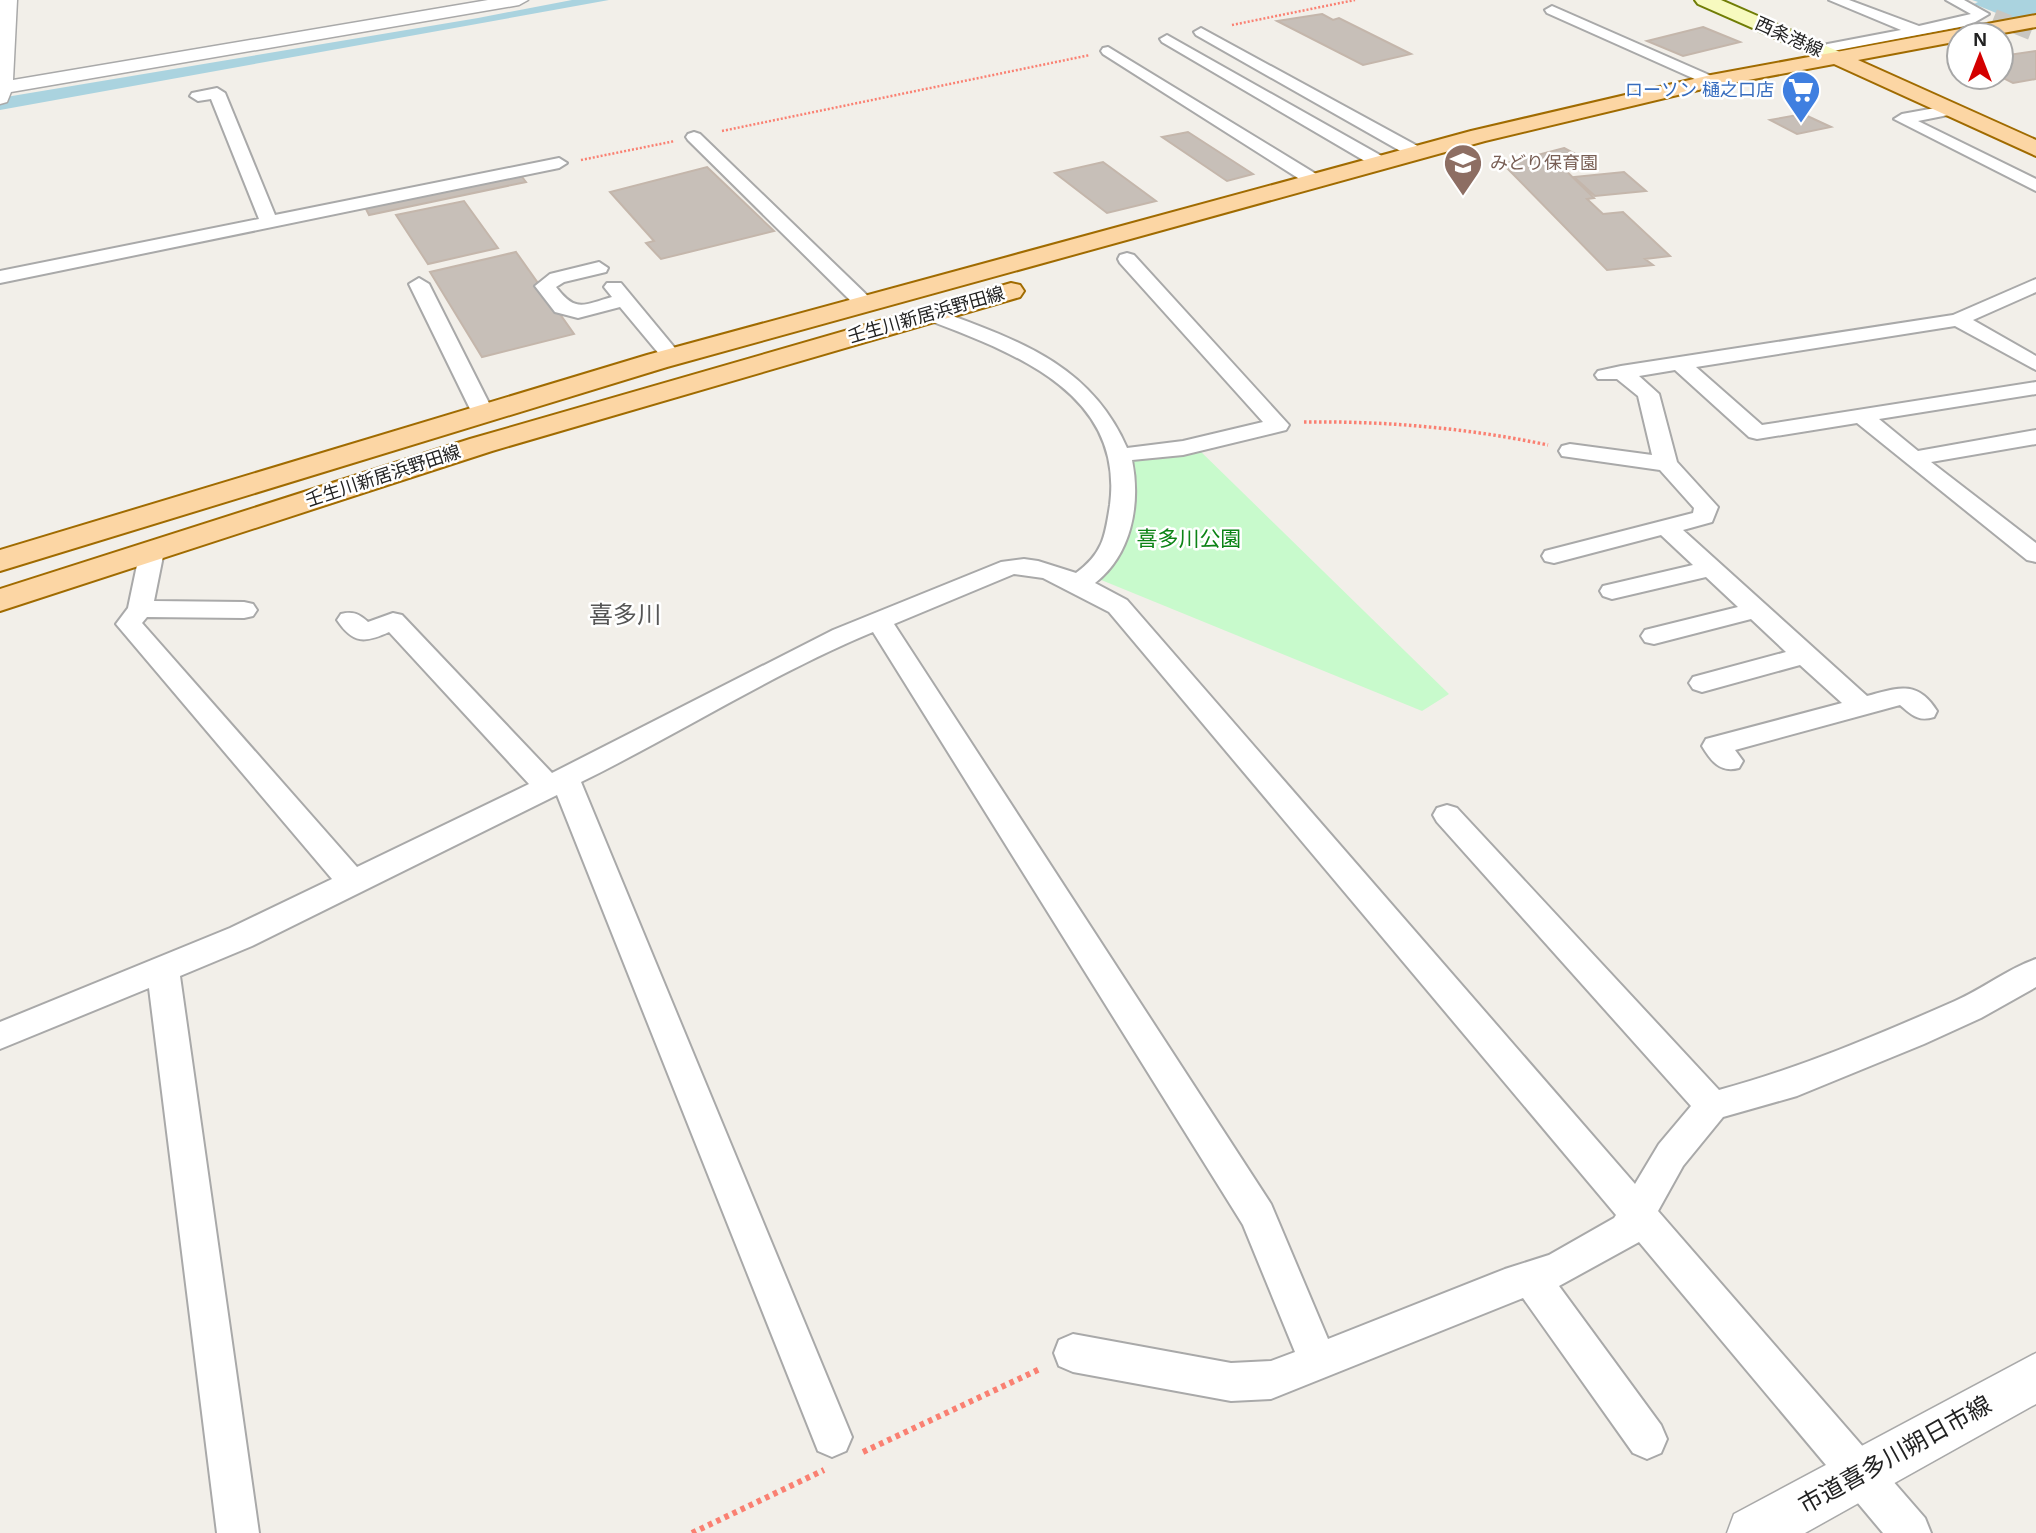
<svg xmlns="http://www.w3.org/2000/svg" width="2036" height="1533" font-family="Arial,'Noto Sans JP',sans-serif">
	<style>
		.park { fill: #c8facc }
		.water { fill: #aad3df }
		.building { fill: #c7bfb8; stroke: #c4b6ab; stroke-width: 2 }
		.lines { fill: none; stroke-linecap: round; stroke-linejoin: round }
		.minor-tunnel { stroke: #c8c6c1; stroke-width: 16; stroke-dasharray: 16 8; stroke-linecap: butt }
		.minor-casing { stroke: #a9a9a9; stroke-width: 4 }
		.tertiary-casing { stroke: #a9a9a9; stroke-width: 3 }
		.secondary-casing { stroke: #707d05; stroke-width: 4 }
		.primary-casing { stroke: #a06b00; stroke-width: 4 }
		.path-far2 { stroke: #fa8072; stroke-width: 2.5; stroke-dasharray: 2 2; stroke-linecap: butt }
		.path-far1 { stroke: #fa8072; stroke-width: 3.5; stroke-dasharray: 2.5 2.5; stroke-linecap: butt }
		.path { stroke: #fa8072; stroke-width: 6; stroke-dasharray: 4.5 4.5; stroke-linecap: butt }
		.minor { fill: #fff; fill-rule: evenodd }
		.tertiary { fill: #fff; fill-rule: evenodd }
		.secondary { fill: #f7fabf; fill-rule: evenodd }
		.primary { fill: #fcd6a4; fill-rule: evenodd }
		.labels { text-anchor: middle; stroke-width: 5; stroke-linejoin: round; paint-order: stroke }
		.far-street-label { font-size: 18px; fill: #222; stroke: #fff }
		.far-shop-label { font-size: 18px; fill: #366cbe; stroke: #fff; text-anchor: end }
		.far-education-label { font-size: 18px; fill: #785e54; stroke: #fff; text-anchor: start }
		.park-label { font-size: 21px; fill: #0c8416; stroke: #fff }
		.quarter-label { font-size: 24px; fill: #555; stroke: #fff }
		.near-street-label { font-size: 24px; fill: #222; stroke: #fff }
	</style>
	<rect width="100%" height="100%" fill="#f2efe9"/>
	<!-- park -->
	<path class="park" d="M1194,445L1449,694L1422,711L1089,575L1114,550L1121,455Z"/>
	<!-- water -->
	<path class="water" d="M572,0H609L0,110V98L478,18Z
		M1972,0H2036V29L1974,4L1978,2Z"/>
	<!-- building -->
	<path class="building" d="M1322,14L1333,20L1339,18L1411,54L1363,65L1277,21Z
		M1703,27L1740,42L1683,56L1647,41Z
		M2036,51V79L2013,83L2001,77V56Z
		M1803,114L1831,127L1797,134L1770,120Z
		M1188,132L1253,174L1227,181L1162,137Z
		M1564,148L1579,156L1557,162L1594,198L1587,199L1603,214L1623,212L1670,256L1645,259L1653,265L1607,270L1503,164Z
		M1103,162L1156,201L1107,213L1055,173Z
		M707,167L774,231L661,259L646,243L654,241L610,192Z
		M1624,172L1646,191L1595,196L1574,177Z
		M519,173L526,182L369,215L365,207Z
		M464,201L498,248L428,264L396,215Z
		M516,252L574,334L482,357L430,272Z"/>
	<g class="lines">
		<!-- minor-tunnel -->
		<path class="minor-tunnel" d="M1994,17L2036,34"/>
		<!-- minor casing -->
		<g class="minor-casing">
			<path id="minor" d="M1829,0H1849L1919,26L1971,14L1946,0H1964L1989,14L1970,25L1817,54L1812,53L1810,50L1812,47L1901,30Z
				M1552,6L1716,78L1719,81L1711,86L1706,84L1547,13L1545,10Z
				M1201,28L1423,149L1425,153L1417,158L1411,157L1196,35L1194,32Z
				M1167,35L1387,159L1389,163L1387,167H1375L1162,42L1160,39Z
				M1108,47L1321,177L1324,181L1321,185H1309L1103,54L1101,51L1103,48Z
				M217,88L225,93L275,215L559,158L567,163L559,168L0,283V271L259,219L211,99L198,101L190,96L192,93Z
				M1952,105L1960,110L1958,113L1918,121L2036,179V191L1894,119L1902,114Z
				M694,132L700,134L872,300L875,304L872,308H858L688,140L686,137L688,134Z
				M1127,253L1134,255L1289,425L1286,430L1183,455L1132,460C1141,505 1131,555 1095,583L1127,600L1635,1184L1659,1144L1691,1106L1437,822L1433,815L1437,808L1447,805L1457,808L1719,1090C1800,1068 1878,1035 1955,1001C1983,989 2007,969 2036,959V987L1981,1018L1924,1044L1797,1096L1723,1117L1683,1166L1658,1211L1925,1518L1931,1533H1883L1639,1242L1559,1286L1661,1425L1667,1439L1661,1453L1647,1459L1633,1453L1523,1298L1271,1399L1231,1401L1073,1372L1059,1366L1054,1353L1059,1340L1073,1334L1231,1363L1271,1361L1295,1352L1243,1225L873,632C772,674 679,734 581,782L852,1437L846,1451L832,1457L818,1451L557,795L252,946L180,976L259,1533H217L149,988L0,1049V1022L230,928L332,879L116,624L128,608L140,551L144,546L152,544L160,546L164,551L154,601L244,602L253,604L257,610L253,616L244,618L147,617L142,623L357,867L529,784L389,632C365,643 353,644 337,620L341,614C353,611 359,614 368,622L393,613L402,615L552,773L833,630L1001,562L1024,559L1038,561L1076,573C1103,553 1105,537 1110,505C1125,390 1008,351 923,318L920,314L930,308L937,310C1016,340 1090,363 1127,448L1183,441L1263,422L1120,263L1118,259L1120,255ZM1014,574L1043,578L1109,612L1616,1215L1614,1218L1549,1255L1505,1269L1328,1339L1271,1204L894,624Z
				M599,262L608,268L606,272L564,282L556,287C576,313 583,305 612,297L604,287L607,283H621L679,353L682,357L679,361H665L620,307L578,318L555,312L535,286L550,274Z
				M419,278L429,284L494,413L491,418H475L472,413L409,284Z
				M2036,279V292L1973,320L2036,356V370L1955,326L1696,367L1762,425L2036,382V394L1879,419L1918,451L2036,430V444L1931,462L2036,543V562L2027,560L1857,423L1757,439L1749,437L1675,370L1639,376L1659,394L1677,462L1718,507L1712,522L1683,530L1867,696C1897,688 1917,679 1937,711L1934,717C1918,722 1912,715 1900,705L1735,750L1743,761L1739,768C1720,773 1711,761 1702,746L1706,739L1842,703L1800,665L1702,692L1693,689L1689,683L1693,677L1786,652L1751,619L1654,644L1645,642L1641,636L1645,630L1738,607L1706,577L1612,599L1603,596L1600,591L1603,586L1693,565L1661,535L1554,563L1545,561L1542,556L1545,551L1693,513L1694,508L1660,470L1562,456L1559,451L1562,446L1570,444L1652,455L1638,396L1617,379H1598L1595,375L1598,371L1621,366L1953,315Z"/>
		</g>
		<!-- tertiary casing -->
		<g class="tertiary-casing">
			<path id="tertiary" d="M0,0H17L13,80L488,0H528L519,5L11,92L7,102L0,104Z
				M2036,1353V1404L1805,1533H1727L1734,1514Z"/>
		</g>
		<!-- secondary casing -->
		<g class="secondary-casing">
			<path id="secondary" d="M1695,0H1721L1842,53L1845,57L1842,61H1828L1698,4Z"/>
		</g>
		<!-- primary casing -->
		<g class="primary-casing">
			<path id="primary" d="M2036,15V27L1992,35H1959V41L1858,60L2036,140V156L1834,64L1711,87L1485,141L667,367L0,571V550L647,355L1471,131L1711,75Z
				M1011,283L1020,285L1024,291L1020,297L492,451L0,611V589L470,439Z"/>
		</g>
		<!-- path-far2 -->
		<path class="path-far2" d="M1232,25L1355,0
			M722,131L1090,55
			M581,160L675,141"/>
		<!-- path-far1 -->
		<path class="path-far1" d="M1304,422C1387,421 1467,428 1548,445"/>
		<!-- path -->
		<path class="path" d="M863,1452L1042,1368
			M692,1533L824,1470"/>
		<!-- minor -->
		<use href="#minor" class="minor"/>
		<!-- tertiary -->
		<use href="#tertiary" class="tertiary"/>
		<!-- secondary -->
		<use href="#secondary" class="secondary"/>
		<!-- primary -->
		<use href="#primary" class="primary"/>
	</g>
	<!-- icons -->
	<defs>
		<g id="supermarket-pin" transform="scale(2.0125)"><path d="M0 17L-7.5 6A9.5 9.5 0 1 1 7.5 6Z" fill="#3f7fe0" stroke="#fff"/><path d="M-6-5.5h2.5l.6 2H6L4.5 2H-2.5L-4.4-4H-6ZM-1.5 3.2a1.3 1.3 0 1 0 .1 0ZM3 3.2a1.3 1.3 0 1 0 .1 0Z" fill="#fff"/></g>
		<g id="school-pin" transform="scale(2.0125)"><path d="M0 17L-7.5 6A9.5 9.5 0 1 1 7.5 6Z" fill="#8d6e63" stroke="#fff"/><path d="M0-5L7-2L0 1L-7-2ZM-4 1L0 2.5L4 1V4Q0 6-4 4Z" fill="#fff"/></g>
	</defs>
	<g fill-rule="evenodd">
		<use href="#supermarket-pin" x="1801" y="90"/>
		<use href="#school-pin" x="1463" y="163"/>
	</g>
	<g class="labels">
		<!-- far-street labels -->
		<g class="far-street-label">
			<text transform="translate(1789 37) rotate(24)" y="6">西条港線</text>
			<text transform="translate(926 315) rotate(-16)" y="6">壬生川新居浜野田線</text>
			<text transform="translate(383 476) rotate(-18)" y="6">壬生川新居浜野田線</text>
		</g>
		<!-- far-shop labels -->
		<g class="far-shop-label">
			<text x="1774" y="96">ローソン 樋之口店</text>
		</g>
		<!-- far-education labels -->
		<g class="far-education-label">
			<text x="1490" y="169">みどり保育園</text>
		</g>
		<!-- park labels -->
		<g class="park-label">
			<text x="1189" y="546">喜多川公園</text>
		</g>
		<!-- quarter labels -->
		<g class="quarter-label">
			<text x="625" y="623">喜多川</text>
		</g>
		<!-- near-street labels -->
		<g class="near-street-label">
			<text transform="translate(1895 1455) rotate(-29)" y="8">市道喜多川朔日市線</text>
		</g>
	</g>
	<!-- north arrow -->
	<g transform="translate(1980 56)"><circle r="33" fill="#ffffff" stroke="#a7a7a7" stroke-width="2"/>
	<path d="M0-5L12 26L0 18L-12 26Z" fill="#d40000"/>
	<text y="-10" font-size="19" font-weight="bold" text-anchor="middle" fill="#222222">N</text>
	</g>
</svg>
